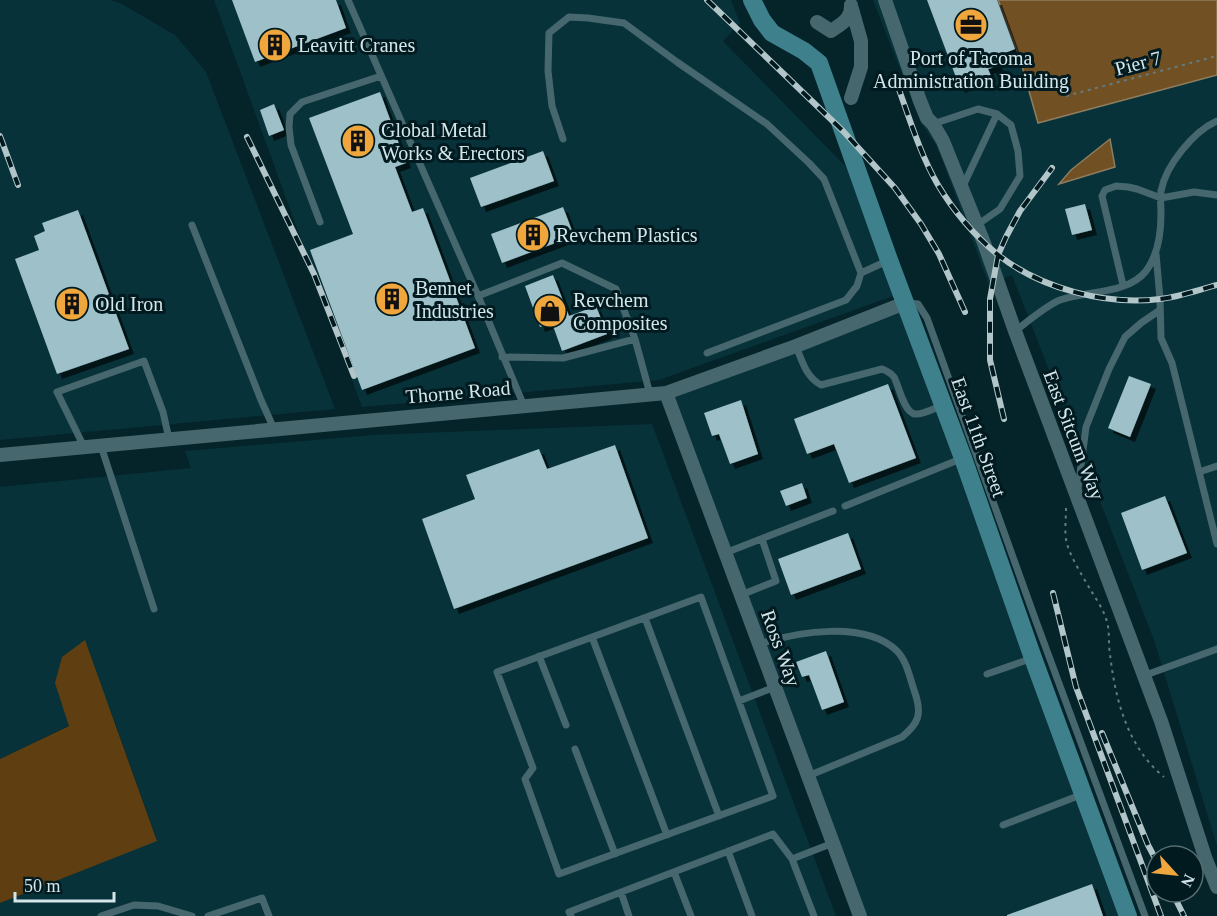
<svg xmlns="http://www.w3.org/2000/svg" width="1217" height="916" font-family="Georgia,serif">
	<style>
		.built { fill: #083239 }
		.forest { fill: #5f3f11 }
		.water { fill: #715024; stroke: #8f7d5f; stroke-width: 1.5 }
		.building { fill: #9ec0c8; filter: url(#shadow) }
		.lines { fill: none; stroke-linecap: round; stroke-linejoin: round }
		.path { stroke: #627c81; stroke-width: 2; stroke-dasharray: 3 4.5; stroke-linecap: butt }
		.lane { stroke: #47676e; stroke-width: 7 }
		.street { stroke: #47676e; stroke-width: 14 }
		.secondary { stroke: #3e808c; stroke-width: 18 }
		.rail-casing { stroke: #b2c6c9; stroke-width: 6 }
		.rail { stroke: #001a20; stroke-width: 4; stroke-dasharray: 11; stroke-linecap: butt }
		.labels { text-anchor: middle; stroke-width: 6; stroke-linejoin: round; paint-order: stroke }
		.poi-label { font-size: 20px; fill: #d4e6e9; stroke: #001a20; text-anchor: start }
		.street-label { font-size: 20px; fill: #d4e6e9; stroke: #001a20 }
	</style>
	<defs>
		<filter id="shadow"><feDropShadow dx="5" dy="5" stdDeviation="0" flood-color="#0009"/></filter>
	</defs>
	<rect width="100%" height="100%" fill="#04242a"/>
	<!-- built -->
	<path class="built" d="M0,0H110L120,3L175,35L206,72L335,409L0,440Z
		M214,0H731L740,23L723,41L848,169L896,295L659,380L362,407Z
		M873,0H998L1020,59L1039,123L1217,75V846L1154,640L1012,275L989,285L945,167L936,145L921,123Z
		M902,309L1133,916H867L670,398Z
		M652,424L836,916H0V903L157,840L109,706L0,759V487L191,468L185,451L373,435Z"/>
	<!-- forest -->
	<path class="forest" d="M85,640L157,841L0,903V759L69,726L55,683L62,657Z"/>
	<!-- water -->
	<path class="water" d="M998,0H1217V75L1038,123L1020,59Z
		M1110,139L1115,167L1059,184L1071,170Z"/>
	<!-- building -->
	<path class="building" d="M232,0H336L346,28L255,62Z
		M927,0H997L1015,49L995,57L998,66L988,69L991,76L960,88Z
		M380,92L406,163L395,167L412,212L423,208L475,348L362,390L310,250L353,234L309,118Z
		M274,104L284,130L269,136L260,110Z
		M543,151L554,181L481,207L470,178Z
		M1085,204L1092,230L1072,235L1065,209Z
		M563,207L574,236L502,263L491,234Z
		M78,210L129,349L57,374L15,259L39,250L34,236L45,231L42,223Z
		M553,275L569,316L596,306L607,334L562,351L552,323L540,327L525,286Z
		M1129,376L1151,384L1130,437L1108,428Z
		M888,384L916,458L849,483L834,444L807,454L794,419Z
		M741,400L758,454L730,464L719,434L712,436L704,413Z
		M615,445L648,538L454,609L422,519L475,499L466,475L539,449L547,469Z
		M802,483L807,498L786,506L780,491Z
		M1165,496L1187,553L1142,570L1121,513Z
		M848,533L861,569L791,595L778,559Z
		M826,651L844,702L822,710L809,675L802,677L796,662Z
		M1092,884L1103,916H1007V915Z"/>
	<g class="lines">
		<!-- path -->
		<path class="path" d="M1066,96L1217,56
			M1066,508C1066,520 1064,533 1067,544C1072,560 1082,575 1090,589C1096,599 1104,610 1107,622C1110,632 1108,643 1110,654C1115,698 1127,747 1164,777"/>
		<!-- lane -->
		<path class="lane" d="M348,0L478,296L524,406
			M933,124L978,109L997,114L1011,125L1018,151L1020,176L1000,209L977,225
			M563,139L552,106L548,71L549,33L569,17L588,18L624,23L677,62L767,124L809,163L824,179L861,273L887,261
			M963,186L997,114
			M320,222L291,145L289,127L290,114L302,102L381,76
			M192,225L261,400L274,429
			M1156,254L1160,299L1161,338L1172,363L1217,544
			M1123,285L1102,196L1105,190L1116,186L1128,187L1137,189L1161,198L1194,192L1217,195
			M478,296L562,263L616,289L635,339L563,358L502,357
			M908,303L918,304L927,318L1037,624L1145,916
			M1015,331C1027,322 1047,305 1060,300C1087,290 1127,295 1146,271C1158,255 1161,234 1161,214C1161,206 1160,198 1161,191C1166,165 1193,132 1217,121
			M635,339L650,394
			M796,346C802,361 806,377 821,385L882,369C887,371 891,373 894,377C899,386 904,413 915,414C923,415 935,408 943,405
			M707,353L846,300L857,286L861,273
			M101,446L154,609
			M84,447L57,392L144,361L163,412L169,439
			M1199,472L1217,466
			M1078,489L1086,427L1109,369L1125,337L1141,323L1160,310
			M845,506L963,458
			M725,553L833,511
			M741,595L776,581L762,539
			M701,597L773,796L559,874L525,779L533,768L497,672Z
			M645,618L719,816
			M592,637L667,835
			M759,644C797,632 865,620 897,651C907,661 910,679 915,693C922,714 919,723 902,737L808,776
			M539,656L566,725
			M987,674L1033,658
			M1143,676L1217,649
			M739,701L775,687
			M575,749L615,854
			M1003,825L1083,794
			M728,851L752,916
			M792,859L833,843
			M674,872L691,916
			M621,892L629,916
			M101,916L134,905L158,906L192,916
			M208,916L262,898L269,916
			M571,916L569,912L773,834L792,859L814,916"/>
		<!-- street -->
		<path class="street" d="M885,0L920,101L927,118L933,124L943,141L984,243L1015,331L1161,721L1205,857L1217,887
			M817,22L831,31C841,24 852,19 851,5
			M851,98L861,67V41L852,9
			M666,393L860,916
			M0,455L666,393L796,346L905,303"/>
		<!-- secondary -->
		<path class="secondary" d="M752,0L762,20L772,33L804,51L819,63L889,260L963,458L1033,658L1128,916"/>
		<!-- rail casing -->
		<g class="rail-casing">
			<path id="rail" d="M707,0L843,131L895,188L921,224L939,254L965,312
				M897,84C909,117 920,154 938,185C953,210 974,235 997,254C1039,288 1106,306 1160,299C1179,297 1198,290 1217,285
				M0,136L18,185
				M247,137L314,274L354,376
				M1004,419L990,360V299L998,255L1006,237L1020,211L1052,168
				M1053,593L1076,687L1161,916
				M1102,733L1148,845L1157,862
				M1172,892L1184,916"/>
		</g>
		<!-- rail -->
		<use href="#rail" class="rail"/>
	</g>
	<!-- icons -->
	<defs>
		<g id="office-disc" transform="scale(1.725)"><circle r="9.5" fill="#efa73d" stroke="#001a20"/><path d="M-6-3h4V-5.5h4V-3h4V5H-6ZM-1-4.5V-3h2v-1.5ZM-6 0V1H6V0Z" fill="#111"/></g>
		<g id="building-disc" transform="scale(1.725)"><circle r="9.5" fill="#efa73d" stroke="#001a20"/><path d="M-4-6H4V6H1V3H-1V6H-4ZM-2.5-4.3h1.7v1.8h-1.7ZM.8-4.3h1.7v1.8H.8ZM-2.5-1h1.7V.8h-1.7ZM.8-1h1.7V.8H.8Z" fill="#111"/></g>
		<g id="shop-disc" transform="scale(1.725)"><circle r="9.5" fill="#efa73d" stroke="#001a20"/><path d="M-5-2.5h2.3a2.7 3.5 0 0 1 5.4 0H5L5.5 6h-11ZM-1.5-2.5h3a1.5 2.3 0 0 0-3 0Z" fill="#111"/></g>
	</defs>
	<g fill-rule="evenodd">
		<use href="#office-disc" x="971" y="25"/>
		<use href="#building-disc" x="275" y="45"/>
		<use href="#building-disc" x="358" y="141"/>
		<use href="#building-disc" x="533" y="235"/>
		<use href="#building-disc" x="392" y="299"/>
		<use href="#building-disc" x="72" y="304"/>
		<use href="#shop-disc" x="550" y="311"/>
	</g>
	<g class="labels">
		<!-- poi labels -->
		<g class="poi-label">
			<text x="298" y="52">Leavitt Cranes</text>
			<text x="971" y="65" text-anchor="middle">Port of Tacoma<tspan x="971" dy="23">Administration Building</tspan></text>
			<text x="381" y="137">Global Metal<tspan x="381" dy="23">Works &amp; Erectors</tspan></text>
			<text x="556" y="242">Revchem Plastics</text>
			<text x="415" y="295">Bennet<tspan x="415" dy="23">Industries</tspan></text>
			<text x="573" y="307">Revchem<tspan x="573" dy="23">Composites</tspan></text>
			<text x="95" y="311">Old Iron</text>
		</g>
		<!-- street labels -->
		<g class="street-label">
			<text transform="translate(1138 63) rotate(-15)" y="7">Pier 7</text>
			<text transform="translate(458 392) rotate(-5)" y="7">Thorne Road</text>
			<text transform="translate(1074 435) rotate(69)" y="7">East Sitcum Way</text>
			<text transform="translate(979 437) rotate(70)" y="7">East 11th Street</text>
			<text transform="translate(781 648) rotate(70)" y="7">Ross Way</text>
		</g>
	</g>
	<!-- north arrow -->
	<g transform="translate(1175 874) rotate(117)"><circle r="28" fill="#001a20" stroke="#556c70" stroke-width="1.5"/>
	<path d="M0-4.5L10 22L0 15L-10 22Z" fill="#efa73d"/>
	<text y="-9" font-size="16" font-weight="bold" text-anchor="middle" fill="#d4e6e9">N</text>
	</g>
	<!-- scale -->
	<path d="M15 892v9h99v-9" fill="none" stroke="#d4e6e9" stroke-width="3"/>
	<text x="24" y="892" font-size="18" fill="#d4e6e9" stroke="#001a20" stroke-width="4.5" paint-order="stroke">50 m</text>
</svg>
